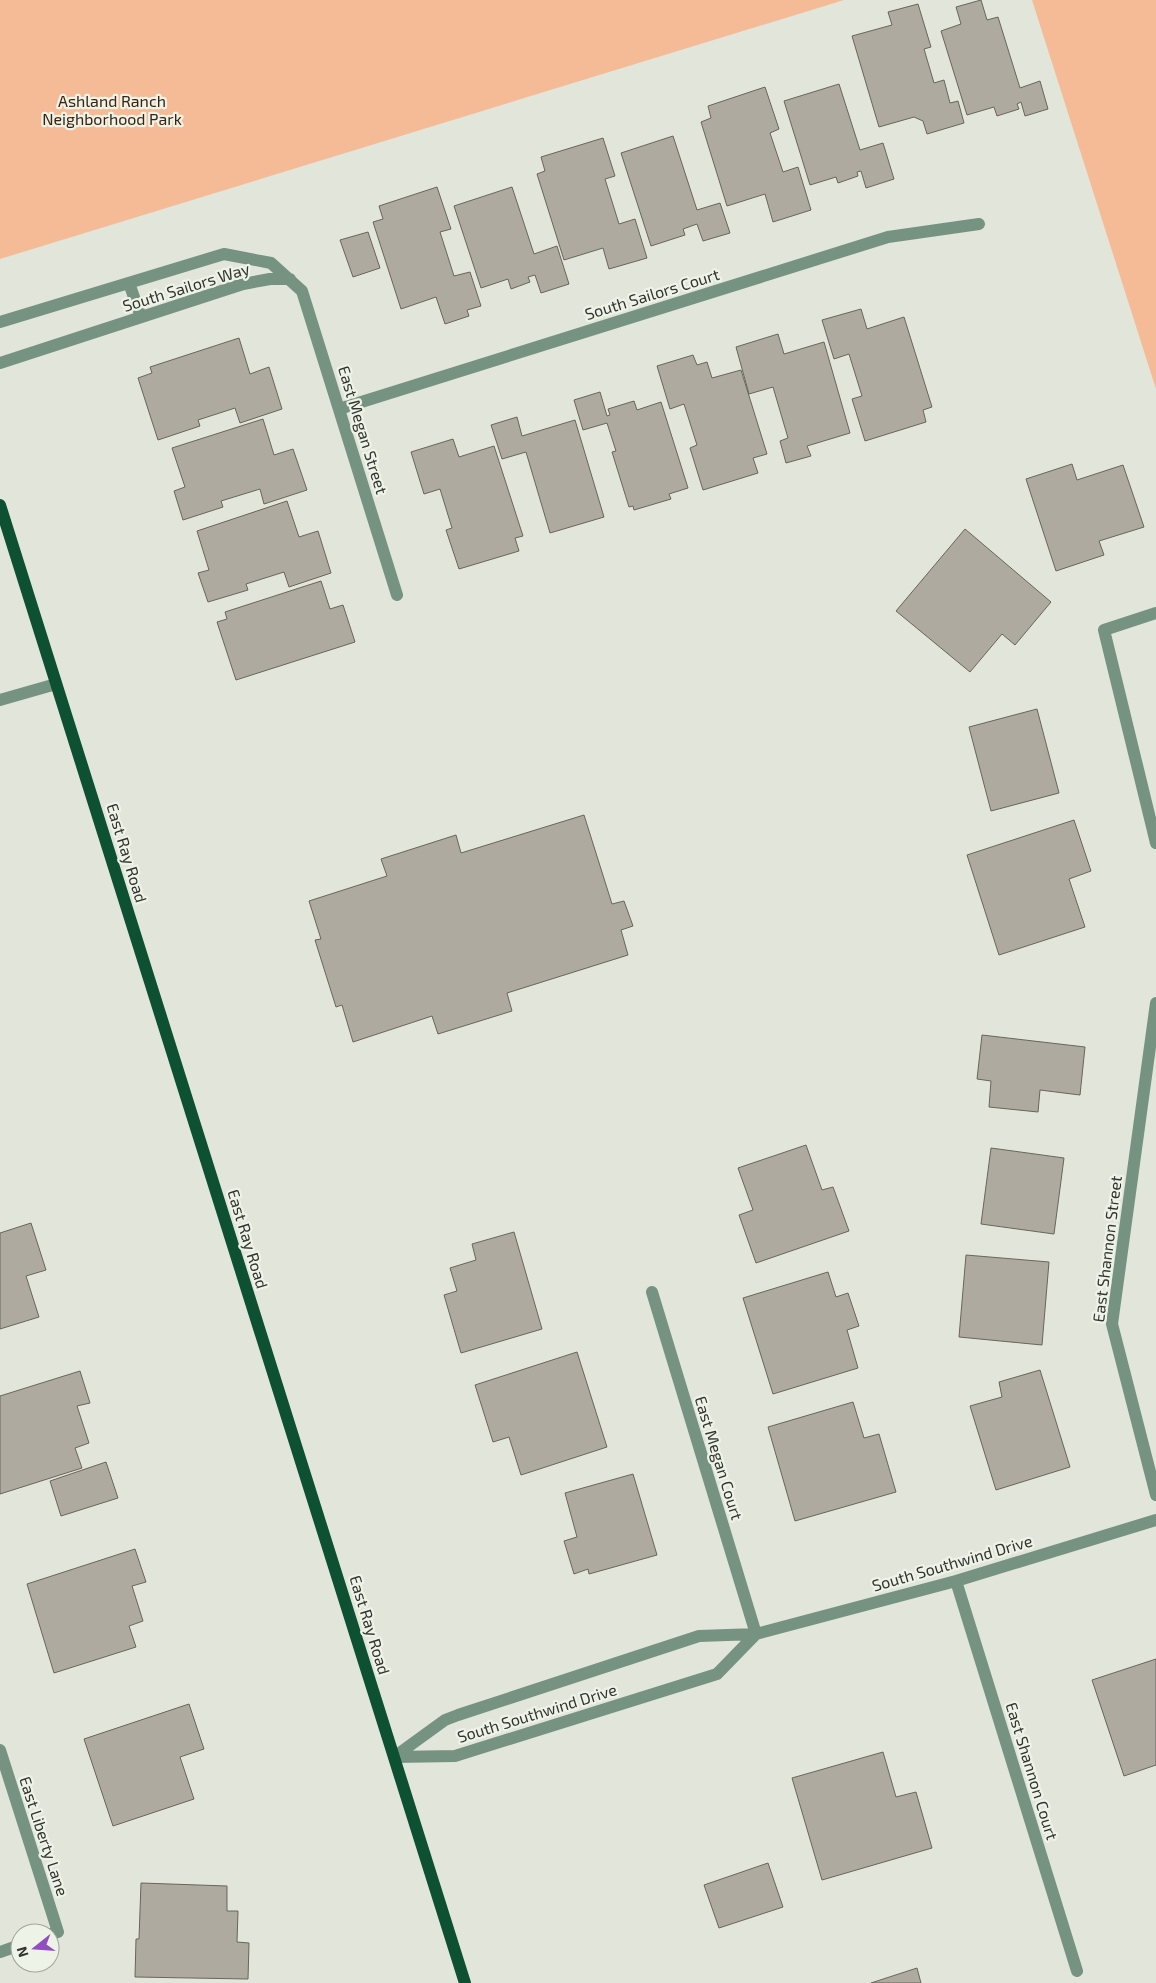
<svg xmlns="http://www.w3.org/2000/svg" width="1156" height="1983" font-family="'Exo 2',sans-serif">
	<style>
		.green { fill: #f5bb96 }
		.building { fill: #aeaaa0; stroke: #69655c }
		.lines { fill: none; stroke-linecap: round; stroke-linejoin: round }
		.minor { stroke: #759380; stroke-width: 12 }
		.major { stroke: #0d5032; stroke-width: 12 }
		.labels { text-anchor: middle; stroke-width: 4.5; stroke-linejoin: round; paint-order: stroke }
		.park-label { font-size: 16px; fill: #3d210f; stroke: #eef3e7 }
		.street-label { font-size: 16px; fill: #32332f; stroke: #eef3e7 }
	</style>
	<rect width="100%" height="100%" fill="#e1e5da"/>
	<!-- green -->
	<path class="green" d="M0,0H844L0,259Z
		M1032,0H1156V389Z"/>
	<!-- building -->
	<path class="building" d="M981,0L987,20L998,17L1020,88L1040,81L1048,109L1025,116L1021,102L1017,104L1019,109L997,116L994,107L967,115L941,31L961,24L956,7Z
		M918,4L931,47L924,49L934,83L944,80L950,103L958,101L964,123L927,134L923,121L914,117L879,127L852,36L892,25L888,12Z
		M839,84L860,150L883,143L894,179L866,188L861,171L857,172L858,176L838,183L836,177L810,185L784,101Z
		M765,87L779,129L770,133L783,172L798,167L811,210L773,222L765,194L727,206L701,122L711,118L708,106Z
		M673,136L697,210L720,203L730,233L703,241L697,224L683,229L685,235L651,246L621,153Z
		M603,138L615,176L605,179L619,224L635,219L647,258L609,269L603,248L564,260L537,174L545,171L541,157Z
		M437,187L451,229L440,232L454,276L470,272L481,306L467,310L469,316L445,324L436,297L401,309L373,222L383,219L379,206Z
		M512,187L534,254L557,246L569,284L541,293L535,275L528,277L530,282L511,289L508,279L481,288L454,206Z
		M368,232L380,268L353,277L340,240Z
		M861,309L867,329L904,317L932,407L923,410L926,422L865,441L852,399L862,396L849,354L834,359L822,320Z
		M778,334L784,354L824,342L850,433L807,446L811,456L786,463L780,441L788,438L773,387L749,394L736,347Z
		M239,338L250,374L269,367L282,409L240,423L235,408L198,420L200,426L158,440L138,378L152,373L150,367Z
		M693,355L697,365L707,362L712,378L741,370L767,454L753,458L758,473L703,490L690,448L697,445L684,404L670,409L657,366Z
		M600,392L607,416L610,415L608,409L634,401L637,410L661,402L688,488L669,494L671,499L634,510L633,506L629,507L612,452L616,451L607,423L583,430L574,400Z
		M517,417L522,436L575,420L604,517L550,533L526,452L502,459L491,425Z
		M263,419L274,455L293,449L307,490L264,504L260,489L221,501L223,507L183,520L174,491L185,487L172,448Z
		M453,439L459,457L494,446L523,536L515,538L519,551L459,569L446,530L452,528L440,489L424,494L411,452Z
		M1072,464L1077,480L1123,465L1144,527L1099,541L1104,555L1056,571L1026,479Z
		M287,501L299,537L318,531L331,573L289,587L284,572L246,584L248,590L208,602L198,573L209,570L197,531Z
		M965,529L1051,602L1015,645L1002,634L970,672L896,611Z
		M321,581L330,609L343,605L355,642L236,680L217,622L227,619L225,612Z
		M1037,709L1059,793L991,811L969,727Z
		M584,815L612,904L624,901L633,926L621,930L628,955L507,993L512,1011L438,1034L432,1016L353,1042L342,1005L336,1007L315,940L321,939L309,901L387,876L381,859L456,835L461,853Z
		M1074,820L1091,871L1069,879L1085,927L999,955L967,855Z
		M982,1035L1085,1047L1080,1095L1040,1090L1038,1112L989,1107L991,1081L977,1079Z
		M806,1145L822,1190L833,1187L849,1231L756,1263L739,1215L753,1210L738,1168Z
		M991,1148L1064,1158L1054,1234L981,1224Z
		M31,1223L46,1270L26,1276L39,1317L0,1329V1233Z
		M514,1232L542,1329L461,1353L444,1295L457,1291L450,1268L476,1260L472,1244Z
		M966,1255L1049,1262L1042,1345L959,1337Z
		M828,1272L836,1297L848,1293L859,1326L847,1330L858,1368L773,1394L743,1298Z
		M577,1352L607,1447L521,1475L509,1437L493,1442L475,1385Z
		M1040,1370L1070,1467L996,1490L970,1406L1002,1397L999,1382Z
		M80,1371L90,1403L77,1406L89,1443L75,1448L82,1468L0,1494V1396Z
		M853,1402L864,1438L879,1434L896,1492L795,1521L768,1427Z
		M106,1462L118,1498L61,1516L50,1481Z
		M633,1474L657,1555L589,1574L588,1569L574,1574L564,1541L577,1537L565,1493Z
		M135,1549L146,1582L132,1586L143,1621L129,1626L136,1647L54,1673L27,1584Z
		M1156,1659V1765L1124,1776L1092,1680Z
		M189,1704L204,1749L180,1757L194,1799L113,1826L84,1739Z
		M883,1752L896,1797L916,1792L932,1848L822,1880L792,1778Z
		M768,1863L783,1907L719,1928L704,1885Z
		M141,1883L227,1886V1911H238L237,1942L249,1943L248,1979L135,1977L136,1939H139Z
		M917,1968L921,1983H871Z"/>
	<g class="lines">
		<!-- minor -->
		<path class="minor" d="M129,283L141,317
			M0,322L224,254L271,263L302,291L397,595
			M0,363L243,284L270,279H290
			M339,409L888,237L979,224
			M1156,613L1104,630L1156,843
			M0,700L56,684
			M1156,1003L1112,1324L1156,1495
			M652,1292L756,1634L956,1581L1156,1520
			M956,1581L1077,1971
			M756,1634L717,1674L455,1756L394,1757L445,1720L458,1715L699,1636Z
			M0,1750L58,1932L50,1934
			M0,1952L20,1945"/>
		<!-- major -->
		<path class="major" d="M0,505L465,1983"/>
	</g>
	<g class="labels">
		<!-- park labels -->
		<g class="park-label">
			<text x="112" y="107">Ashland Ranch<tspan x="112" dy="18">Neighborhood Park</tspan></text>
		</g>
		<!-- street labels -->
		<g class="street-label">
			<text transform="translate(186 287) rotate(-17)" y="6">South Sailors Way</text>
			<text transform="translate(652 294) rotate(-17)" y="6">South Sailors Court</text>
			<text transform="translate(363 430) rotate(73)" y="6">East Megan Street</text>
			<text transform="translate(127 853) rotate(73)" y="6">East Ray Road</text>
			<text transform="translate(248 1239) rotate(73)" y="6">East Ray Road</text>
			<text transform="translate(1107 1249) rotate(-83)" y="6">East Shannon Street</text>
			<text transform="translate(719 1458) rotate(73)" y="6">East Megan Court</text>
			<text transform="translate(952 1563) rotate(-16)" y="6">South Southwind Drive</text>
			<text transform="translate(370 1625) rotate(73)" y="6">East Ray Road</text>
			<text transform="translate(537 1713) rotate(-17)" y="6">South Southwind Drive</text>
			<text transform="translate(1032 1771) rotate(73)" y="6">East Shannon Court</text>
			<text transform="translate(44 1836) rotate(72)" y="6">East Liberty Lane</text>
		</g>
	</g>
	<!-- north arrow -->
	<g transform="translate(35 1948) rotate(253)"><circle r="24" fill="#eef3e7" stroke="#a3a69d"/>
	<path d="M0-4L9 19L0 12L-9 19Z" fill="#924dc0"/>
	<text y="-8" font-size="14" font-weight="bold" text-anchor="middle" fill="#32332f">N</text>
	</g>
</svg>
